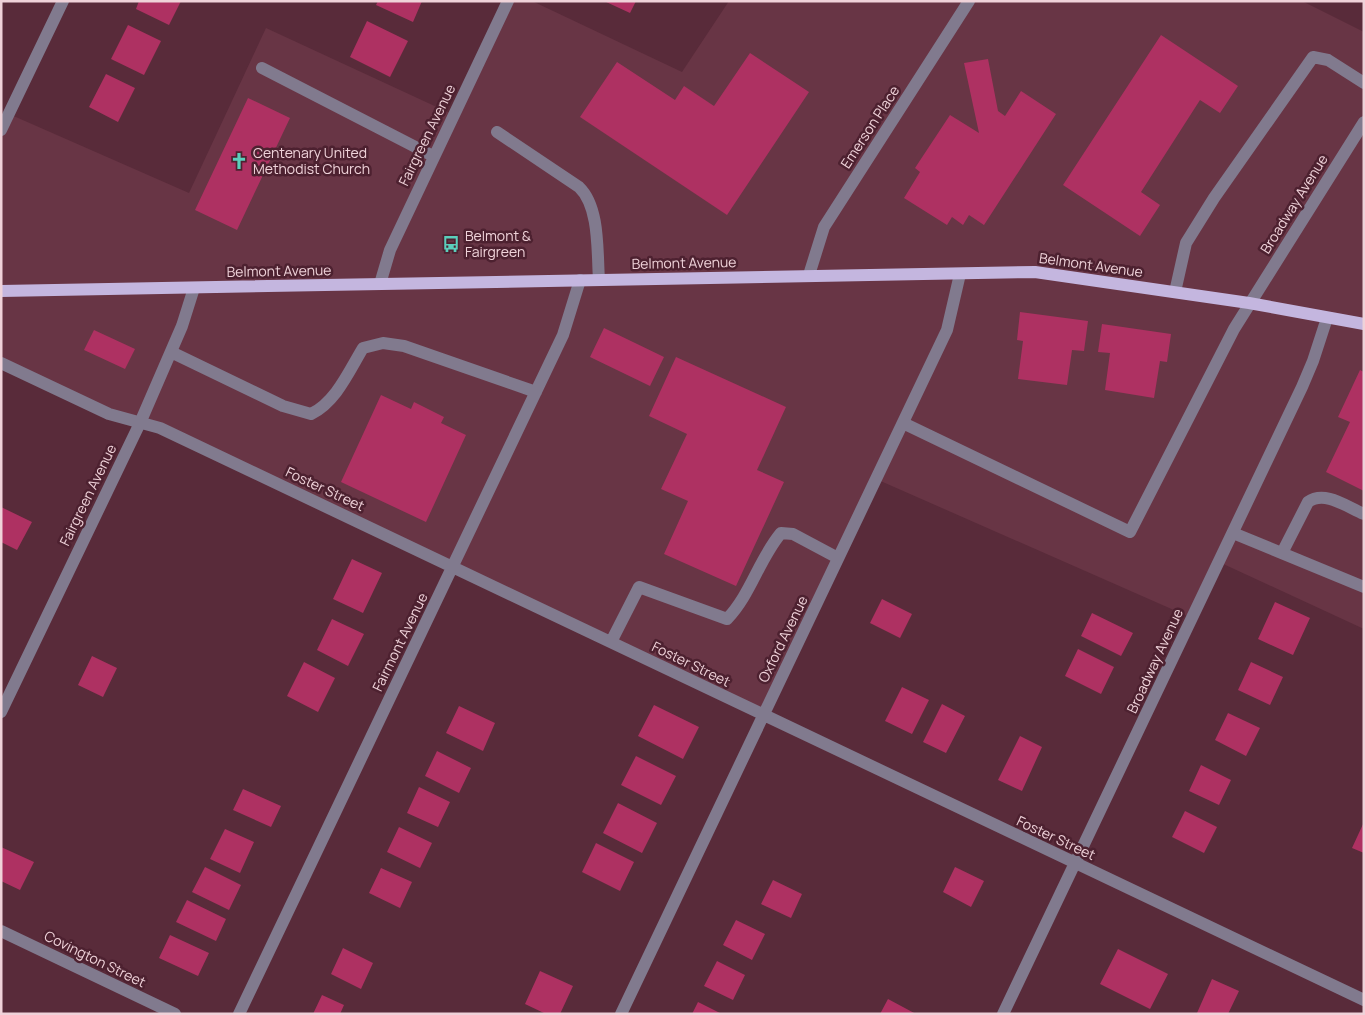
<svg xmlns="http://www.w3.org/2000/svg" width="1365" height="1015" font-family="Manrope,sans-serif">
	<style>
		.built { fill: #683545 }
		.building { fill: #ae3162 }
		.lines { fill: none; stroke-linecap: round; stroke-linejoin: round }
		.minor { stroke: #817a8e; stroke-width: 12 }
		.major { stroke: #c4b6df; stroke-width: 12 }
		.labels { text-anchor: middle; stroke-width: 5; stroke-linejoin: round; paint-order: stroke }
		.street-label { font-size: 14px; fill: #efd2d9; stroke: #4d2130 }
		.poi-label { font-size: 14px; fill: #efd2d9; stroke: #4d2130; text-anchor: start }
	</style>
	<rect width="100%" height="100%" fill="#592b3a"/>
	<!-- built -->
	<path class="built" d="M508,1H532L682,72L729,1H1302L1364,32V629L1219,562L1192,618L876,479L763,715L140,423L1,363V130L9,114L189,193L266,28L454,115Z"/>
	<!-- building -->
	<path class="building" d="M139,1H181L169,25L136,9Z
		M378,1H422L413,22L376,5Z
		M604,1H636L630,13Z
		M367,21L408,41L390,77L350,57Z
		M128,25L161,41L144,75L111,59Z
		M1161,35L1238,86L1220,113L1200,100L1141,192L1160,205L1140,236L1063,185Z
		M750,53L809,92L727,215L580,117L617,62L675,100L684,86L714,106Z
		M988,59L998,111L1005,116L1021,91L1056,114L984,225L969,215L963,225L952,217L947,225L904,198L920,172L915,168L950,115L979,133L964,63Z
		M106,74L135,88L118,122L89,107Z
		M248,98L290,118L237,230L195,210Z
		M1020,312L1088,321L1084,351L1072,350L1067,385L1018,379L1023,341L1017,340Z
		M1102,324L1171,334L1167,362L1160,361L1154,398L1105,390L1110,353L1098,352Z
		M604,328L664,357L650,386L590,357Z
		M94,330L135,349L125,369L84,350Z
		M676,357L786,407L757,470L784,482L736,586L664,554L688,501L661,489L687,434L649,416Z
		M1360,370L1364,372V491L1326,472L1350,422L1338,417Z
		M381,395L411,409L414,402L444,417L441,423L466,435L426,522L341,482Z
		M1,507L32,522L17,550L1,542Z
		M352,559L382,573L363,613L333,599Z
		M882,599L912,614L900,638L870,623Z
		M1275,602L1310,618L1293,655L1258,639Z
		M1092,613L1133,633L1121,656L1081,636Z
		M332,619L364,634L348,666L317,650Z
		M1078,649L1114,667L1101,694L1065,676Z
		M92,656L117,668L103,697L78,685Z
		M304,662L335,678L318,712L287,696Z
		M1251,662L1283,677L1270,705L1238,690Z
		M902,687L929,700L912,734L885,721Z
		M942,704L965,716L946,753L923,742Z
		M654,705L699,727L683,759L638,736Z
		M459,706L495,723L483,751L446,733Z
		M1228,713L1260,728L1246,756L1215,740Z
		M1020,736L1042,747L1022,791L998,780Z
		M437,751L471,768L459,793L425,776Z
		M636,756L676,776L661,805L621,785Z
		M1201,765L1231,780L1219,805L1189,791Z
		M419,787L450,802L438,827L407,813Z
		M243,789L281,806L271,827L233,810Z
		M618,803L657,823L642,853L603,833Z
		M1185,811L1217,827L1204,853L1172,837Z
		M1364,822V853L1352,848Z
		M399,827L432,843L420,868L387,852Z
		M225,829L254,842L240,873L210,859Z
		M596,843L634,862L620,891L582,872Z
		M1,847L34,862L20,890L1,881Z
		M205,867L241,885L229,910L192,892Z
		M955,867L984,881L971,907L943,892Z
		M381,868L412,882L400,908L369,893Z
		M773,880L802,894L791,918L761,904Z
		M187,900L226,919L216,941L176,922Z
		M736,920L765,934L752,960L723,945Z
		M170,935L209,953L198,976L159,958Z
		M343,948L373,963L361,989L331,974Z
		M1118,949L1168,974L1150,1009L1100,984Z
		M717,961L745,975L733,1000L704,986Z
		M540,971L573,986L560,1014H546L525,1004Z
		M1212,979L1239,991L1228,1014L1197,1013Z
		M322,995L344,1005L340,1014H313Z
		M888,999L916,1014H880Z
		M698,1002L722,1014H692Z"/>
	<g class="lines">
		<!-- minor -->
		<path class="minor" d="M262,68L433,156
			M1,130L63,1
			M497,132L579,187C600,207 597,252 599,280
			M809,275L824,227L969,1
			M380,284L390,250L508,1
			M1175,292L1186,243L1214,198L1313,57L1328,60L1364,83
			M171,352L283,406L311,414C336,402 349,371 363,348L383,343L404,346L536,392
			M1,363L109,414L160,428L1364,1000
			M903,423L1130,532L1234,329L1364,122
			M1233,533L1364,587
			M1282,553L1308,502C1325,490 1347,507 1364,514
			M611,642L639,587L727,619C751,594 759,559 781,533L793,534L838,558
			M1,712L140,423L182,326L194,288
			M1,931L175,1014
			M239,1014L563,335L580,280
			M621,1014L947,330L960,274
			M1003,1014L1302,387L1313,361L1327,318"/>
		<!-- major -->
		<path class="major" d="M1,291L1035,272L1249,303L1364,324"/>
	</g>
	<!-- icons -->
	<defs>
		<g id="church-bare" transform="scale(1.35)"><path d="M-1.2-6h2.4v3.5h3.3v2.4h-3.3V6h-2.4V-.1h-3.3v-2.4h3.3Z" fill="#5bcebb" stroke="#4d2130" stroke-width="2.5" paint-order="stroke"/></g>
		<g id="bus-bare" transform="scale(1.35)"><path d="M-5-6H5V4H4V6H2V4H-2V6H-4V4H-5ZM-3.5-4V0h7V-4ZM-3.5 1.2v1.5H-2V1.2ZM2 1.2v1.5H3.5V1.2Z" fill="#5bcebb" stroke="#4d2130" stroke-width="2.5" paint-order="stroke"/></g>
	</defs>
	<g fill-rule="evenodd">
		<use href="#church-bare" x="239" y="161"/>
		<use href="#bus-bare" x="451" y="244"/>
	</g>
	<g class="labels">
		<!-- street labels -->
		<g class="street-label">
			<text transform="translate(870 127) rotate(-57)" y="5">Emerson Place</text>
			<text transform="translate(427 135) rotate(-64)" y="5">Fairgreen Avenue</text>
			<text transform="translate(1294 204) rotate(-58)" y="5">Broadway Avenue</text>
			<text transform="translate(684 263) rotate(-1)" y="5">Belmont Avenue</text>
			<text transform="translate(1091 265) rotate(8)" y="5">Belmont Avenue</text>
			<text transform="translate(279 271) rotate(-1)" y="5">Belmont Avenue</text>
			<text transform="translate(325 489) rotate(25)" y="5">Foster Street</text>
			<text transform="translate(88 495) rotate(-64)" y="5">Fairgreen Avenue</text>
			<text transform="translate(783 639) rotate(-64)" y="5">Oxford Avenue</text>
			<text transform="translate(400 642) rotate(-64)" y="5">Fairmont Avenue</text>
			<text transform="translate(1155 661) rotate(-65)" y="5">Broadway Avenue</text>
			<text transform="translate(691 664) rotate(26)" y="5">Foster Street</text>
			<text transform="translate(1056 838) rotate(25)" y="5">Foster Street</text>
			<text transform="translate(95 959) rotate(26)" y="5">Covington Street</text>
		</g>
		<!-- poi labels -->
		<g class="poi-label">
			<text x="253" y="158">Centenary United<tspan x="253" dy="16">Methodist Church</tspan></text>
			<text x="465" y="241">Belmont &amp;<tspan x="465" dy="16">Fairgreen</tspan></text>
		</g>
	</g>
	<!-- border -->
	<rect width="1365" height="1015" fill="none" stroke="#efd2d9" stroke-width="5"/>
</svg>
